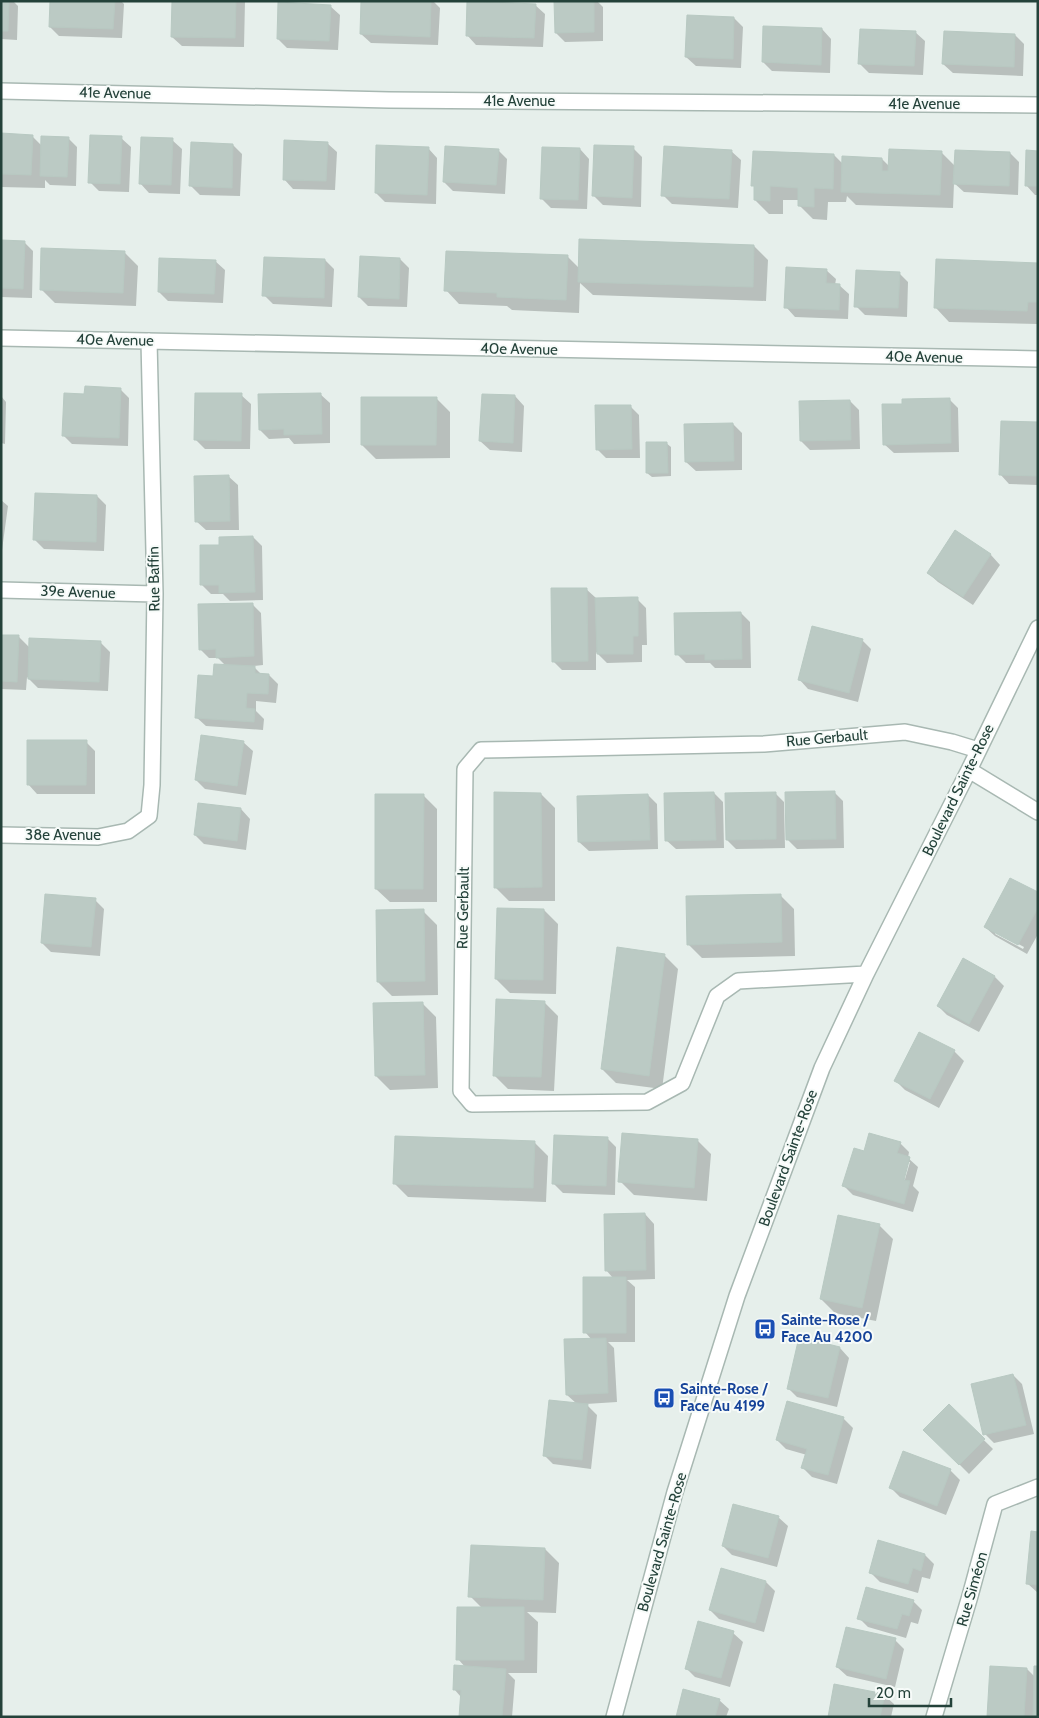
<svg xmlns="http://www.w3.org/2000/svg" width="1039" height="1718" font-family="Cabin,sans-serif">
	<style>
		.shadow { fill: #0003; fill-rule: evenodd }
		.building { fill: #bbcac4; stroke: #b8c9c2 }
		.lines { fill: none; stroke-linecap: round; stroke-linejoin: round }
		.minor-casing { stroke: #a8b8b2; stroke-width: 18 }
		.minor { stroke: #fff; stroke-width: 15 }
		.labels { text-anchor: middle; stroke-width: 4; stroke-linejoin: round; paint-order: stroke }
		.street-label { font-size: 15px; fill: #24423a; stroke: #f7fbf9 }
		.transit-label { font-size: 15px; font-weight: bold; fill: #164399; stroke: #f7fbf9; text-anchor: start }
	</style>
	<rect width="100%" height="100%" fill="#e6efeb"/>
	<!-- shadow -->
	<path class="shadow" d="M1,1H13L18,6L17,40L1,39Z
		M51,1H121L124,4L122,38L59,36L50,27Z
		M173,1H245L244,47L182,46L172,37Z
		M363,1H433L440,8L438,45L371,43L361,34Z
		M555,1H597L603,7V41L565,42L556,33Z
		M535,5L545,14L543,47L476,45L467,35Z
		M330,6L340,15L338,50L287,48L278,39Z
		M734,18L743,27L741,68L696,66L686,57Z
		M822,29L831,39L830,73L772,71L763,62Z
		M915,32L925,41L923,75L869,73L860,64Z
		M1015,35L1024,44L1023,76L953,73L943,64Z
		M1,135L32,136L42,146L68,138L77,147L76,186L50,185L45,180V188L1,187Z
		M121,138L131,147L129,192L99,191L90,182Z
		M172,140L182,149L180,194L149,193L140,183Z
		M327,143L337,152L335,190L293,189L284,179Z
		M233,145L242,154L240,196L200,195L191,186Z
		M428,148L437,158L436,204L385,202L376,193Z
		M633,148L642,157L641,207L603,205L594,196Z
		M580,149L589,159L587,209L551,208L542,199Z
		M498,150L507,159L505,194L453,191L444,182Z
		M731,151L741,160L738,208L672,204L663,195Z
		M941,152L955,166L1010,153L1019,162L1018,195L964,192L954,183L953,208L856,205L847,196L846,202H828L827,220L813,219L799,205V200H783V214H769L755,200L756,188L753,185L834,155L843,164L882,159L889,166Z
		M1038,152V195H1035L1026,185Z
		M1,241L24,242L33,251L32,298L1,297Z
		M754,246L768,260L766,301L593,295L580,283L579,313L512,310L507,306L459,304L446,290L567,256L579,268Z
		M124,252L138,266L136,306L55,303L41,289Z
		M400,259L409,268L407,307L368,306L359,297Z
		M325,260L334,269L332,307L273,304L264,295Z
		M215,261L225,270L223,303L168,301L159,292Z
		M1038,264V324L949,322L936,308Z
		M826,270L836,279L835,285H839L849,294L848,319L795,317L786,307Z
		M899,273L908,282L907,317L865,315L856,306Z
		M120,389L129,398L128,446L72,444L63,435L86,395Z
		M320,394L330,403V443L294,444L289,438L269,439L260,430Z
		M241,395L251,404L250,449H205L195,439Z
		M1,396L6,402L5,444L1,443Z
		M515,396L524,406L522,452L490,450L480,441Z
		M436,398L450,412V458L376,459L362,445Z
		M949,399L958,408L959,452L894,453L884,444L904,405Z
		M850,401L859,410L860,449L810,450L801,441Z
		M630,406L639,415L640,458H606L597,449Z
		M733,424L742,433V470L696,471L686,462Z
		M1038,424V485L1009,484L1000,474Z
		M666,443L671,447V476L652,477L647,473Z
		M228,476L238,485L239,530H206L196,521Z
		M97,496L106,505L104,551L44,549L35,540Z
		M1,500L8,506L2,550H1Z
		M955,532L991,555L1000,565L973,605L938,582L928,573Z
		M253,537L262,546L263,600L230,601L223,594H211L202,585L220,546Z
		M586,589L596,598L637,599L646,608L647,645H642V662L607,663L596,652V670H562L553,661Z
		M252,604L261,613L263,665L253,666L262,675H269L278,684L276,703L256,701V711L264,719L263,730L206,726L196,717L214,677L226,666L218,658H209L200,649Z
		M741,613L750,622L751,668H715L710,663H686L677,654Z
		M1,636L19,637L30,648L100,642L110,652L108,691L38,688L27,677L26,690L1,689Z
		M862,640L871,649L858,702L808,689L799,679Z
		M86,742L95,751V794H37L28,784Z
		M243,742L253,751L246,795L205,789L196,780Z
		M834,792L843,801L844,848L797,849L788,840Z
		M714,793L723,802L724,848L676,849L666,840Z
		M775,793L784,802L785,848L736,849L727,840Z
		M541,794L555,808V901H509L495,887Z
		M423,795L437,809V902H390L376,889Z
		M648,795L657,804L658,849L589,851L579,842Z
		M241,809L250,819L246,850L204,844L195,835Z
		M1038,894V934L1027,954L995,936L985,927ZM995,932L1024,947L1023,949L995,934Z
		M780,895L794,909L795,956L702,958L688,944Z
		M95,900L104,909L100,956L51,952L42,943Z
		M544,910L558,924L556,994L510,993L496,979Z
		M423,911L437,925L438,995L392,996L378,982Z
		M664,955L678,969L662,1089L616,1083L602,1069Z
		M963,960L995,977L1004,986L979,1032L947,1015L938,1006Z
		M544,1002L558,1016L554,1091L508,1089L494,1075Z
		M422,1003L436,1017L438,1088L390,1090L376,1076Z
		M920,1034L954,1051L964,1061L939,1108L905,1090L895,1080Z
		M607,1138L616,1147L615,1195L563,1193L554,1184Z
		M697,1140L711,1154L707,1201L634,1195L620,1181Z
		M534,1142L548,1156L546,1202L408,1197L394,1183Z
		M900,1143L909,1152L908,1158L918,1167L913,1186L919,1192L913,1212L853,1195L844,1186L865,1152ZM907,1162H910L903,1186L901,1185Z
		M645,1214L654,1224L655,1279L627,1280L635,1287V1342H608L614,1348L617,1402L586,1404L597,1415L591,1469L553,1464L544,1455L577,1404L567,1395L592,1340L585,1332L613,1278L606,1270Z
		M879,1225L893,1239L876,1321L835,1313L821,1299Z
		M800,1339L840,1348L849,1358L837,1407L797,1397L788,1388Z
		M1013,1375L1022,1384L1034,1434L994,1443L985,1434Z
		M949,1406L993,1449L969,1474L925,1430Z
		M843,1418L853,1428L837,1484L812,1477L803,1468L807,1455L786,1449L777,1440Z
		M950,1470L960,1480L946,1515L900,1497L891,1488Z
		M778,1517L788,1526L777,1567L732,1555L723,1546Z
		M1038,1533V1593L1028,1584Z
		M879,1542L925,1555L934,1564L930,1579L922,1577L918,1593L880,1582L871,1573Z
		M545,1549L559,1563L556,1613L527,1612L538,1622L537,1673H508L515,1680L512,1717H460L461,1697L454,1689L466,1668L458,1659L482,1608L470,1596Z
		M766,1582L775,1591L764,1632L719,1619L710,1610Z
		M913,1601L922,1610L918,1624L911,1622L906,1638L868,1627L859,1618Z
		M733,1633L743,1642L730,1687L695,1677L686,1668Z
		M895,1640L904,1649L895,1687L847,1676L837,1667Z
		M1027,1669L1035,1677L1034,1717H989Z
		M884,1695L894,1704L891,1717H829Z
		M719,1700L729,1709L726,1717H677Z"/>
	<!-- building -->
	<path class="building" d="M1,1H9L8,31H1Z
		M50,1H115L113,29L49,27Z
		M172,1H236L235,38L171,37Z
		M361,1H431L430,37L360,34Z
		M467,1L536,4L534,38L466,36Z
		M554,1H594V32L555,33Z
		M278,2L331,5L329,41L277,39Z
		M687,15L734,17L733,59L685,57Z
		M763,26L822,28L821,65L762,62Z
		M860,29L916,31L914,66L858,64Z
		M944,31L1015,34L1014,67L942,64Z
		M1,133L33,135L31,175L1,174Z
		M90,135L122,136L120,184L88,183Z
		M41,136L69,137L67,177L40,176Z
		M141,137L173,138L171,185L139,184Z
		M284,140L328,142L326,181L283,180Z
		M191,142L233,144L232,188L189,186Z
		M376,145L429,147L427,195L375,193Z
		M594,145L634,146L632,198L592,196Z
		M445,146L499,149L496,185L443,182Z
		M664,146L732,150L729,199L661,196Z
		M542,147L580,148L578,200L540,199Z
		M889,149L942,151L940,195L841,192L842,156L882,158V171H888Z
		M955,150L1010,152L1009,186L953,184Z
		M1026,150L1038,151V186H1025Z
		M753,151L834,154L833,189L814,188V207L798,206V188L770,186V201L754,200V186H751Z
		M579,239L754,245L753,287L578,282Z
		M1,240L25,241L23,289L1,288Z
		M41,248L125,251L123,293L40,290Z
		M446,251L568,255L566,300L497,297V293L444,291Z
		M360,256L400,258L399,299L358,297Z
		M264,257L325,259L324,298L262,296Z
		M159,258L216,260L214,294L158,292Z
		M936,259L1038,263V302H1028L1027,311L934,308Z
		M786,267L827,269L826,283L840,284L839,310L784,308Z
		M856,270L900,272L898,308L854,307Z
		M85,386L121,388L119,438L62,436L64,393L84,394Z
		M195,393H242L241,441L194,440Z
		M321,393L322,434L284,435V429L259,430L258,394Z
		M482,394L515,395L513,443L479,441Z
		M361,397H437L436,445H361Z
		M950,398L951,443L883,445L882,404H902V399Z
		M850,400L851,440L800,441L799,401Z
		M595,405H631L632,449L596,450Z
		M1001,421L1038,422V476L999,475Z
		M733,423L734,461L685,462L684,424Z
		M646,442H667L668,473H646Z
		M229,475L230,521L195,522L194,476Z
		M35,493L97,495L96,542L33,540Z
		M955,530L991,554L963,597L927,573Z
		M253,536L255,592L219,593V585H200V545H219V537Z
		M551,588H587L588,661L552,662Z
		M632,597H638V636H633V654H597L595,598Z
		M253,603L254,656L216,658V649L199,650L198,604Z
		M741,612L742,659L705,660V654L675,655L674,613Z
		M812,626L863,639L849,693L798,680Z
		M1,635H19L17,682L1,681Z
		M29,638L101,641L99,682L28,679Z
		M214,664L255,666V673L269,674L268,694L247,693L246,708L255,709L254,722L195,718L198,675L213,676Z
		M201,735L244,741L237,786L195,780Z
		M27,740H87L86,785H27Z
		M835,791L836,839L786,840L785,792Z
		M494,792L541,793L542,887L494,888Z
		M714,792L716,840L665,841L664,793Z
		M776,792V839L726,840L725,793Z
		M375,794H424L423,889H375Z
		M648,794L650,840L578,842L577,796Z
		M198,803L241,808L237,841L194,835Z
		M1010,878L1038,892V908L1018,945L984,927Z
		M45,894L96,898L91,947L41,943Z
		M781,894L782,942L687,945L686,896Z
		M497,908L544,909L543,980L495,979Z
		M424,909L425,981L377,982L376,910Z
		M617,947L665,954L649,1076L601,1069Z
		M963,958L995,976L969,1024L937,1006Z
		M496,999L545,1001L541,1077L493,1076Z
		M423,1002L425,1075L375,1076L373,1003Z
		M919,1032L955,1050L930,1099L894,1081Z
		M622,1133L698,1139L694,1188L618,1182Z
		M869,1133L901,1142L897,1153L910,1157L904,1180L910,1181L904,1204L842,1186L854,1148L864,1151Z
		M554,1135L608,1137L606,1186L552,1184Z
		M395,1136L535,1141L533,1188L393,1184Z
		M645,1213L646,1270L605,1271L604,1214Z
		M838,1215L880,1224L862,1308L820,1299Z
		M583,1277H626V1333H583Z
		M799,1337L840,1347L828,1398L787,1389Z
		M606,1338L608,1393L566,1395L564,1339Z
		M1013,1374L1026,1425L983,1435L971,1384Z
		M549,1400L588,1404L582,1460L543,1456Z
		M787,1401L844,1417L828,1475L801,1468L807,1449L776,1440Z
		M949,1404L985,1439L959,1465L923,1430Z
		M903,1451L951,1469L937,1506L889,1488Z
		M733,1504L779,1516L768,1558L722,1546Z
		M1031,1531L1038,1532V1585L1026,1584Z
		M878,1540L925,1554L921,1571L913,1568L908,1584L869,1573Z
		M471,1545L545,1548L543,1600L468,1597Z
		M721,1568L766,1581L755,1623L709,1610Z
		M866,1587L914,1600L909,1616L902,1614L897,1629L857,1619Z
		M457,1607H524V1660H456Z
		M698,1621L734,1631L721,1678L685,1669Z
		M846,1627L896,1638L886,1679L836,1667Z
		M454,1665L506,1669L502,1717H459L461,1690H453Z
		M990,1666L1027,1668L1024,1717H987Z
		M1034,1666H1038V1717H1033Z
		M834,1684L885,1694L880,1717H828Z
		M683,1689L720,1699L715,1717H676Z"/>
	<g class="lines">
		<!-- minor casing -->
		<g class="minor-casing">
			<path id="minor" d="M1,91L389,100L1038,105
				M1,338L1038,359
				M1,590L155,594
				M969,770L1038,812
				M1,835L98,837L128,831L149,816L152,785L155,594L149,341
				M866,974L738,981L717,996L682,1083L647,1102L472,1104L461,1091L465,769L481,750L764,744L905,732L952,742L978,750
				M614,1717L675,1492L737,1296L822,1068L866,974L969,770L1038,628
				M934,1717L970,1596L995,1504L1038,1487"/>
		</g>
		<!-- minor -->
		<use href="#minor" class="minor"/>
	</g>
	<!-- icons -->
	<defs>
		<g id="bus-square" transform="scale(1.125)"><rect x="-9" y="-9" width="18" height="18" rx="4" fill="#1a4fb4" stroke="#f7fbf9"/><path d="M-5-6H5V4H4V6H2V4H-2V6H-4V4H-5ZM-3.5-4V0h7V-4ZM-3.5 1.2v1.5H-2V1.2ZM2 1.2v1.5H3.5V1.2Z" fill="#fff"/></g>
	</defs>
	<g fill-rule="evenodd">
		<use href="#bus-square" x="765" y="1329"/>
		<use href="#bus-square" x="664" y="1398"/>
	</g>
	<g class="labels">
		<!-- street labels -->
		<g class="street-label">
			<text transform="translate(115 93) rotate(1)" y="5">41e Avenue</text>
			<text x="519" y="106">41e Avenue</text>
			<text x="924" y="109">41e Avenue</text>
			<text transform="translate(115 340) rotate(1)" y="5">40e Avenue</text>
			<text transform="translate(519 349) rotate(1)" y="5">40e Avenue</text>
			<text transform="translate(924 357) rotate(1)" y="5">40e Avenue</text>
			<text transform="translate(154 579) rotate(-91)" y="5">Rue Baffin</text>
			<text transform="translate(78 592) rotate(2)" y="5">39e Avenue</text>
			<text transform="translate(827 738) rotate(-5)" y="5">Rue Gerbault</text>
			<text transform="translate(958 790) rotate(-64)" y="5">Boulevard Sainte-Rose</text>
			<text x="63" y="840">38e Avenue</text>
			<text transform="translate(463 908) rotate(-89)" y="5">Rue Gerbault</text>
			<text transform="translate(788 1158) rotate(-70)" y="5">Boulevard Sainte-Rose</text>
			<text transform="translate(662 1542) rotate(-74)" y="5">Boulevard Sainte-Rose</text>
			<text transform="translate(972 1589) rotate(-74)" y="5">Rue Siméon</text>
		</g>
		<!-- transit labels -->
		<g class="transit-label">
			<text x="781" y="1325">Sainte-Rose /<tspan x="781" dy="17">Face Au 4200</tspan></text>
			<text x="680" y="1394">Sainte-Rose /<tspan x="680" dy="17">Face Au 4199</tspan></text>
		</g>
	</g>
	<!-- border -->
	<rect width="1039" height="1718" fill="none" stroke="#24423a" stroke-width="5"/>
	<!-- scale -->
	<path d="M869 1698v8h82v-8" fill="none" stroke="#24423a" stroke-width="2.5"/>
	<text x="876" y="1698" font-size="15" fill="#24423a" stroke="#f7fbf9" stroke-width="4" paint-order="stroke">20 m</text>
</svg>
